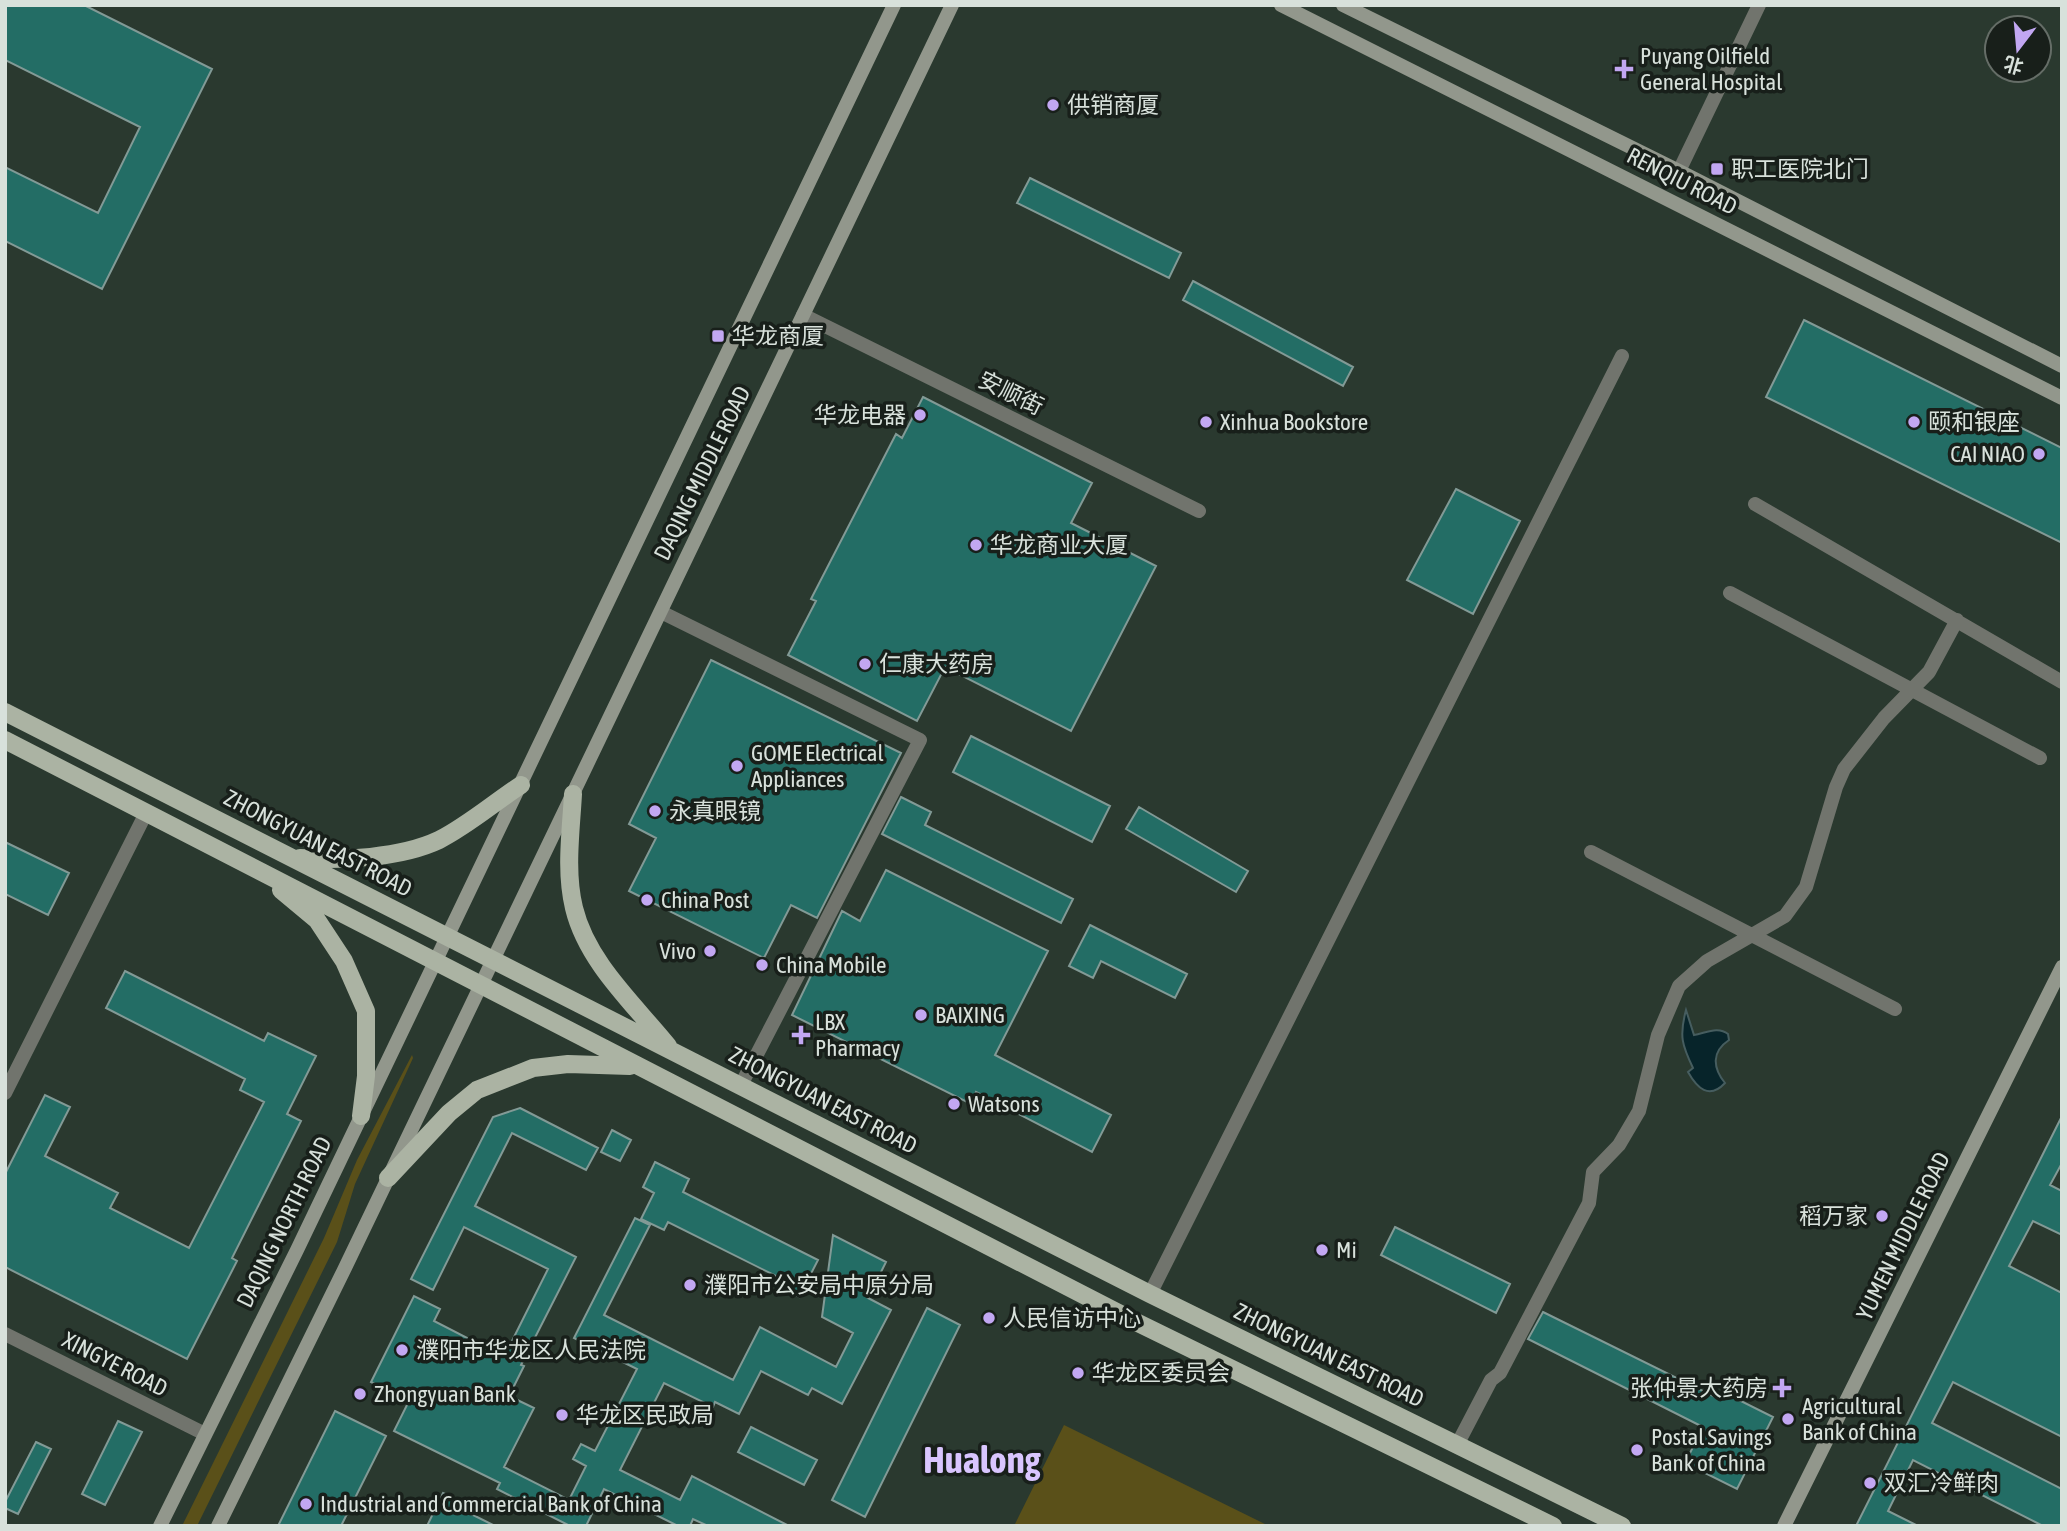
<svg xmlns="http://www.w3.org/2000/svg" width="2067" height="1531" font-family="'Asap Condensed','Noto Sans SC',sans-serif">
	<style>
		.green { fill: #5a5019 }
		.water { fill: #07242a; stroke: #465d5f; stroke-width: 2 }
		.building { fill: #236d65; stroke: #829a96; stroke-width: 2 }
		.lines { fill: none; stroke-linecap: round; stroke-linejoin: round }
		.street { stroke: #71746d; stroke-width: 14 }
		.secondary { stroke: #92978c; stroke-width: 14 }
		.primary { stroke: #abb3a3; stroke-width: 18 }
		.poi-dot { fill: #c2a7f2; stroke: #181f1a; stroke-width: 2.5 }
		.labels { text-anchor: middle; stroke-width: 7; stroke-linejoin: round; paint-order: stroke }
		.poi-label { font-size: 23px; fill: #d8e1db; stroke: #181f1a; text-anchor: start }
		.street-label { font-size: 23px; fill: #d8e1db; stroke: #181f1a }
		.town-label { font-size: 37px; font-weight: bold; fill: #d9c5fe; stroke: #181f1a }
	</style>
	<rect width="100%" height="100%" fill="#2a392f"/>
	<!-- green -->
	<path class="green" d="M412,1055L413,1058L355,1184L337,1242L197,1526H182L324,1238L357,1160Z
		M1064,1425L1269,1526H1014Z"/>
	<!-- water -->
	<path class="water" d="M1686,1010L1694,1035C1706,1033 1718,1026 1728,1034L1729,1040C1711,1052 1713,1068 1725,1083C1709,1100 1697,1088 1688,1072L1693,1068C1682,1045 1679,1036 1686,1010Z"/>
	<!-- building -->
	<path class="building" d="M5,5H84L212,69L102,289L5,241V167L98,213L140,127L5,60Z
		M1030,178L1181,253L1169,278L1017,203Z
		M1193,281L1353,367L1343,386L1183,300Z
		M1804,320L2062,448V543L1766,397Z
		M923,397L1092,483L1071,523L1156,566L1071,731L945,667L917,721L788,655L816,601L811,599L896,434L902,438Z
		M1456,489L1520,521L1473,614L1407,580Z
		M711,660L901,753L817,918L791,905L764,958L629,891L656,838L629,824Z
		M971,736L1110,806L1092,842L953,772Z
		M901,797L931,812L925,825L1073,899L1061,923L882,834Z
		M1139,807L1248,871L1236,892L1126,829Z
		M5,842L69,873L48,915L5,894Z
		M886,870L1048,951L995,1055L1111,1115L1092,1152L976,1092L971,1104L792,1015L842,911L860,921Z
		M1090,925L1187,974L1175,998L1101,961L1093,978L1069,966Z
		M125,971L264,1041L268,1033L316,1056L287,1114L301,1121L232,1258L237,1261L187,1359L5,1267V1174L45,1095L70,1107L45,1156L118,1193L110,1208L189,1248L264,1102L240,1090L245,1079L106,1008Z
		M520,1108L598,1148L586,1170L512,1133L475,1206L576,1257L521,1365L524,1366L509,1396L534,1408L504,1467L569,1500L586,1466L573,1459L581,1444L595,1451L637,1369L574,1338L635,1218L650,1225L604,1315L733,1380L760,1327L836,1367L853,1333L822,1317L833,1235L886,1262L868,1298L891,1310L842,1404L812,1388L808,1395L761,1371L739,1414L715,1402L713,1407L664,1383L620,1470L680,1500L692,1476L789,1526H708L693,1519L690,1526H678L604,1489L586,1526H570L497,1489L500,1483L394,1431L409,1401L371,1382L414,1296L440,1309L434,1321L504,1357L548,1269L464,1227L433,1290L411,1279L493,1117Z
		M2062,1116V1163L2050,1185L2062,1191V1235L2033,1221L2009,1266L2062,1293V1437L1953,1382L1932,1423L2062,1489V1526H2043L1913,1460L1888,1511L1918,1526H1856Z
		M612,1130L631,1140L620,1161L601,1152Z
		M655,1162L689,1179L683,1192L818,1260L799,1297L784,1290L788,1282L668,1222L664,1230L641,1219L654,1193L643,1187Z
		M1395,1227L1510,1284L1496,1313L1381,1255Z
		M927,1308L960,1325L865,1517L832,1500Z
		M1543,1312L1717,1398L1721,1391L1773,1417L1737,1489L1685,1463L1703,1427L1528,1339Z
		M335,1411L386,1436L341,1526H278Z
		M118,1421L142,1432L105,1505L82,1494Z
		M751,1427L817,1460L804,1485L738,1452Z
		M36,1442L51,1449L18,1514L5,1508V1502Z
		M443,1493L466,1504L463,1510L495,1526H427Z"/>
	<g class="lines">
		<!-- street -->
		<path class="street" d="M1679,171L1759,5
			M803,315L1199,511
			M1755,504L2062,682
			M1730,593L2040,758
			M661,612L920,740L741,1085
			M1591,852L1895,1009
			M5,1093L146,813
			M1150,1294L1622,356
			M5,1334L205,1434
			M1457,1445L1491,1380L1500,1373L1589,1203L1593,1172L1619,1145L1639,1111L1658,1035L1679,986L1707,961L1785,916L1806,887L1836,787L1844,769L1884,718L1929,672L1957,620"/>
		<!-- secondary -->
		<path class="secondary" d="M1281,5L2062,398
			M1343,5L1679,171L2062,366
			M160,1526L297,1250L894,5
			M218,1526L343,1272L952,5
			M1784,1526L2062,967"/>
		<!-- primary -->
		<path class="primary" d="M5,712L1150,1294L1622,1526
			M5,740L1136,1322L1553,1526
			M573,794C571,831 565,871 574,908C587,962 634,1004 668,1046
			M300,858C341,861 401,858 439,840C467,826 495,802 521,785
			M281,890L317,920L344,961L366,1011V1076L361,1116
			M388,1178L449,1113L477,1090L533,1068L568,1064L630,1066"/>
	</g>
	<!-- markers -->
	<g class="poi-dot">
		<path d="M1620.5 58.5h7v7h7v7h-7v7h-7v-7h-7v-7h7z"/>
		<circle cx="1053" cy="105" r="7"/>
		<rect x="1710" y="162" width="14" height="14" rx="3.5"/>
		<rect x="711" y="329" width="14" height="14" rx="3.5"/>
		<circle cx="920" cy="415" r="7"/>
		<circle cx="1206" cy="422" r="7"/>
		<circle cx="1914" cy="422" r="7"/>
		<circle cx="2039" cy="454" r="7"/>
		<circle cx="976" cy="545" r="7"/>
		<circle cx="865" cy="664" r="7"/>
		<circle cx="737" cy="766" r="7"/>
		<circle cx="655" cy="811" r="7"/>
		<circle cx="647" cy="900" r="7"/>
		<circle cx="710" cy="951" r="7"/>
		<circle cx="762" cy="965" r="7"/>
		<circle cx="921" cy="1015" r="7"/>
		<path d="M797.5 1024.5h7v7h7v7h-7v7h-7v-7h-7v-7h7z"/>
		<circle cx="954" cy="1104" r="7"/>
		<circle cx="1882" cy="1216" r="7"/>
		<circle cx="1322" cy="1250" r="7"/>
		<circle cx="690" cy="1285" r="7"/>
		<circle cx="989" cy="1318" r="7"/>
		<circle cx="402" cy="1350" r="7"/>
		<circle cx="1078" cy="1373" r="7"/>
		<path d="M1778.5 1377.5h7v7h7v7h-7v7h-7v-7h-7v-7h7z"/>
		<circle cx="360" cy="1394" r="7"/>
		<circle cx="562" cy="1415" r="7"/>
		<circle cx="1788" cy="1419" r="7"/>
		<circle cx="1637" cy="1450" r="7"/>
		<circle cx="1870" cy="1483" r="7"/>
		<circle cx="306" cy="1504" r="7"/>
	</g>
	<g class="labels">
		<!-- poi labels -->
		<g class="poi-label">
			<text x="1640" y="64">Puyang Oilfield<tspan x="1640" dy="26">General Hospital</tspan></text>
			<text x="1067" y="113">供销商厦</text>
			<text x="1731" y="177">职工医院北门</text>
			<text x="732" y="344">华龙商厦</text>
			<text x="906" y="423" text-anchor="end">华龙电器</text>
			<text x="1220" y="430">Xinhua Bookstore</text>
			<text x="1928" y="430">颐和银座</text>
			<text x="2025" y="462" text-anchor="end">CAI NIAO</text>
			<text x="990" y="553">华龙商业大厦</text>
			<text x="879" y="672">仁康大药房</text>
			<text x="751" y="761">GOME Electrical<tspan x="751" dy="26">Appliances</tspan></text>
			<text x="669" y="819">永真眼镜</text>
			<text x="661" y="908">China Post</text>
			<text x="696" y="959" text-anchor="end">Vivo</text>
			<text x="776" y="973">China Mobile</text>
			<text x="935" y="1023">BAIXING</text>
			<text x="815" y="1030">LBX<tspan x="815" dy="26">Pharmacy</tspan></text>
			<text x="968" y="1112">Watsons</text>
			<text x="1868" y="1224" text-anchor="end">稻万家</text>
			<text x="1336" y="1258">Mi</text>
			<text x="704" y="1293">濮阳市公安局中原分局</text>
			<text x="1003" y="1326">人民信访中心</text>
			<text x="416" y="1358">濮阳市华龙区人民法院</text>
			<text x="1092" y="1381">华龙区委员会</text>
			<text x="1768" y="1396" text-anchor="end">张仲景大药房</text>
			<text x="374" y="1402">Zhongyuan Bank</text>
			<text x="1802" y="1414">Agricultural<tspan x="1802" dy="26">Bank of China</tspan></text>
			<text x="576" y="1423">华龙区民政局</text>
			<text x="1651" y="1445">Postal Savings<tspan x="1651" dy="26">Bank of China</tspan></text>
			<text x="1884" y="1491">双汇冷鲜肉</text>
			<text x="320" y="1512">Industrial and Commercial Bank of China</text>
		</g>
		<!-- street labels -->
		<g class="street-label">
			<text transform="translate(1682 181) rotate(27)" y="8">RENQIU ROAD</text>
			<text transform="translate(1011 393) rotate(26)" y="8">安顺街</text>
			<text transform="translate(702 473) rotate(-64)" y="8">DAQING MIDDLE ROAD</text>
			<text transform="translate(318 843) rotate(27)" y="8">ZHONGYUAN EAST ROAD</text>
			<text transform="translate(823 1100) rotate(27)" y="8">ZHONGYUAN EAST ROAD</text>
			<text transform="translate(284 1222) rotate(-64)" y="8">DAQING NORTH ROAD</text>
			<text transform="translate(1903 1236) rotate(-64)" y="8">YUMEN MIDDLE ROAD</text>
			<text transform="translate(1329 1355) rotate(26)" y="8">ZHONGYUAN EAST ROAD</text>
			<text transform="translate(115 1364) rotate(27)" y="8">XINGYE ROAD</text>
		</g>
		<!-- town labels -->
		<g class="town-label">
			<text x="982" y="1473">Hualong</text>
		</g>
	</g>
	<!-- border -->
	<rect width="2067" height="1531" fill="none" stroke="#d8e1db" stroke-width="14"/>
	<!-- north arrow -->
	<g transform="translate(2018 49) rotate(196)"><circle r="33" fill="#181f1a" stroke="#656d67" stroke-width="2"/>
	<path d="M0-5L12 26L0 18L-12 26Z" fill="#c2a7f2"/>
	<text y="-10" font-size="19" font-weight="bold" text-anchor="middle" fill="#d8e1db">北</text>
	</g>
</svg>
